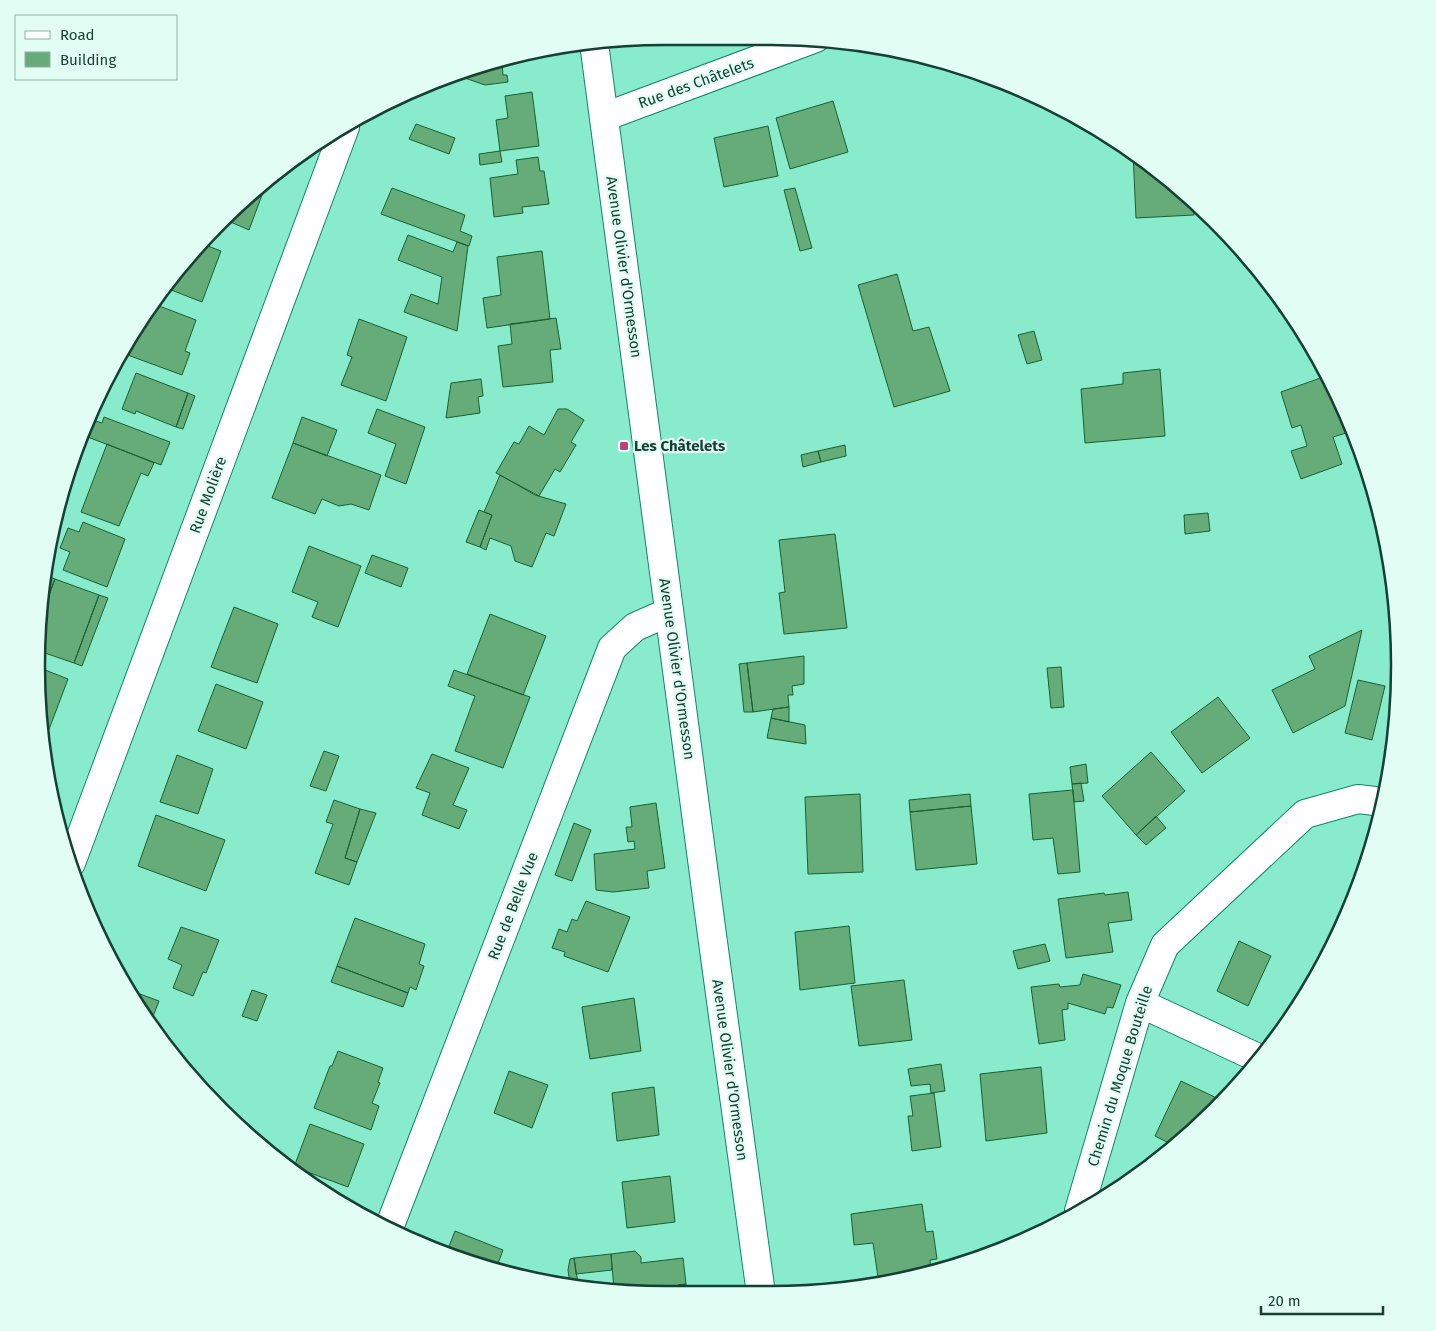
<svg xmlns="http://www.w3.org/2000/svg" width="1436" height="1331" font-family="'Fira Sans',sans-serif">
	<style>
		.building { fill: #66ac78; stroke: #176132 }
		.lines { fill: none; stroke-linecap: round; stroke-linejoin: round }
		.minor-casing { stroke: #10866a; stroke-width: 30 }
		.secondary-casing { stroke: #10866a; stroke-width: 30 }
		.minor { stroke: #fff; stroke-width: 28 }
		.secondary { stroke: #fff; stroke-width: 28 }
		.poi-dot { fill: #c03d84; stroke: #e2fdf3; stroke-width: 2 }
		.labels { text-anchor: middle; stroke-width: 4.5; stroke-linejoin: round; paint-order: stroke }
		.street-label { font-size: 15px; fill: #154034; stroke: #e2fdf3 }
		.poi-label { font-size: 15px; font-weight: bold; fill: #154034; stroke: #e2fdf3; text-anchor: start }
		.rim { fill: none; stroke: #154034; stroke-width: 2.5 }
	</style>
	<rect width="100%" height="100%" fill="#88ebcb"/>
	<!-- building -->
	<path class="building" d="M506,61L502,63L503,75H507L508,82L485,85L462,77Z
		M532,92L539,146L500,151L496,120L508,118L505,96Z
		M833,101L848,152L790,169L776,118Z
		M416,124L455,138L449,154L409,139Z
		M768,126L778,176L724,187L714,138Z
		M500,151L502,162L480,165L479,154Z
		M1133,153L1193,202L1194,215L1136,218Z
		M538,157L540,171H544L549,204L522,207L523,213L494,217L490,178L518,174L516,160Z
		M392,188L465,215L460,231L472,236L469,246L381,214Z
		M795,188L812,248L800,251L784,190Z
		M255,192L262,195L249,230L226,220Z
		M408,235L453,252L457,242L468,246L457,331L404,312L411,294L438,304L442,277L398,260Z
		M200,243L221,251L202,302L166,288L192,251Z
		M542,251L550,319L487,328L483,298L501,295L497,257Z
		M897,274L913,331L929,327L950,391L894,407L858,285Z
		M1280,299L1288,309L1279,312L1277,300Z
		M154,304L196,320L185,351L190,353L182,375L125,354L132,335Z
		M556,318L561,349L550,350L553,382L503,387L498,346L512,344L510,324Z
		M359,319L407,337L386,401L341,385L352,357L347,355Z
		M1034,331L1042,360L1027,364L1018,335Z
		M1160,369L1165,436L1085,443L1081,389L1123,384V373Z
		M136,373L188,393L176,427L136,411L135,414L122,409Z
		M1326,376L1346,433L1333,437L1342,464L1301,479L1291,451L1307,446L1301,425L1292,428L1281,392Z
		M481,379L483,396L478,397L480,413L446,418L451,383Z
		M188,393L195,396L183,429L176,427Z
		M377,409L425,427L406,484L385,476L396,444L368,433Z
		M558,409H567L584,420L571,442L576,445L560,472L555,469L539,496L496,473L514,442L519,444L529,426L544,435Z
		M104,417L170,442L161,465L85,436L92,420L102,423Z
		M302,417L337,430L327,456L293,443Z
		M293,443L381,475L369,510L351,504L339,506L322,499L315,514L272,498Z
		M107,444L154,463L148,476L141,473L119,526L81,512Z
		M845,445L846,456L821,462L818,451Z
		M818,451L821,462L803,467L801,455Z
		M500,475L535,495L566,504L554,536L546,533L532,567L515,561L511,546L490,538L486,550L480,547L492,515L484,512Z
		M479,510L492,515L480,547L466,542Z
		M1208,513L1210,531L1185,534L1184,515Z
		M83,522L125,539L107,587L63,570L70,552L60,548L68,528L79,532Z
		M835,534L847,628L784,634L779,593L785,592L779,540Z
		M309,546L361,566L338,627L312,617L318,602L292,592Z
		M372,555L408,568L401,587L365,573Z
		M49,557L54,559L48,576L46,575Z
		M48,576L55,579L38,624L44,585Z
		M55,579L99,595L74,663L39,651L38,624Z
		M99,595L108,598L82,666L74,663Z
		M234,607L278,624L257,683L211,667Z
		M490,614L546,636L523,695L467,674Z
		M1362,630L1345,706L1293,733L1272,690L1315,669L1309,656Z
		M804,656V684L792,686L793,695H788L789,707L753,712L747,663Z
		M747,663L753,712H744L739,664Z
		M1061,667L1064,707L1051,708L1047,668Z
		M40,668L68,679L48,732L45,731Z
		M454,670L530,697L503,768L455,751L475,696L448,686Z
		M1358,680L1385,686L1372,740L1345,733Z
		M216,684L263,702L246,749L198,731Z
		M1218,697L1250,738L1202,773L1171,732Z
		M789,707V722L771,718L773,709Z
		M771,718L805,725L806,744L767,738Z
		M324,751L339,756L326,791L310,786Z
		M1151,752L1185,791L1136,835L1102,796Z
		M432,754L469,768L453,805L467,810L459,829L422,815L430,793L416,788Z
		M177,755L213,769L198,814L160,802Z
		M1086,764L1088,783L1072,784L1070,767Z
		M1081,783L1084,801L1074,802L1072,784Z
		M1073,790L1080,872L1058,874L1053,838L1033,840L1029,794Z
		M860,794L863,872L808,874L805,797Z
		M970,794L971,806L910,812L909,800Z
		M334,800L360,809L345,858L357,862L349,885L315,873L333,824L326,822Z
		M656,803L665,868L647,871L649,888L613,892L596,890L594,854L635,849L634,841L628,842L626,827H632L630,807Z
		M971,806L977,864L916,870L910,812Z
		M360,809L376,813L357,862L345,858Z
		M156,815L225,840L206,891L138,866Z
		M1156,816L1166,828L1146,845L1136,835Z
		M574,823L591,830L572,881L555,875Z
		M1128,892L1132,920L1108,923L1113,952L1066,958L1058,899L1104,893L1105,895Z
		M586,901L630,917L608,972L564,956L565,952L552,948L559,929L567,932L572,919L577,921Z
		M355,918L425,944L419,964L424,966L416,990L410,987L408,993L337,966Z
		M849,926L855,983L800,990L795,932Z
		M181,927L219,940L206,973L203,972L193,996L173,988L182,965L168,959Z
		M1239,941L1271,956L1248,1006L1217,991Z
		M1045,944L1050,961L1018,969L1013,951Z
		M337,966L408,993L403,1007L331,982Z
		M1083,974L1121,985L1113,1008L1107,1007L1105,1014L1068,1003V1009L1062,1010L1065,1040L1039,1044L1031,987L1059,984L1060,987L1080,985Z
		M904,980L912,1040L859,1046L851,986Z
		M129,990L159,1001L150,1024L142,1015Z
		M252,990L267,995L257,1021L242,1016Z
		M634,998L641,1051L590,1059L582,1007Z
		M338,1051L383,1068L378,1082L380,1083L372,1103L379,1106L371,1130L314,1108L330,1066H332Z
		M941,1064L945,1091L931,1093L930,1084L911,1086L908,1069Z
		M1041,1067L1047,1133L986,1141L980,1074Z
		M509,1071L548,1085L532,1128L494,1113Z
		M1181,1081L1223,1101L1215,1111L1173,1145L1155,1136Z
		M654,1087L659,1135L617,1141L612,1093Z
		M934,1093L941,1147L912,1151L908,1116H913L910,1096Z
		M310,1124L364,1144L348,1187L294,1167Z
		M670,1176L675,1222L627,1228L622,1182Z
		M922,1204L926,1232L933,1231L937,1259L930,1260L931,1271L893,1283L879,1284L873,1243L854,1245L851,1214Z
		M455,1231L503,1250L496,1269L463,1261L446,1254Z
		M635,1251L641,1257V1263L683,1258L686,1284L678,1285L679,1292L640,1291L639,1286L614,1289L611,1254Z
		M611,1254L612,1270L576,1274L574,1258Z
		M574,1258L578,1283L570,1284L568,1270L570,1259Z
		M686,1284L687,1292H679L678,1285Z"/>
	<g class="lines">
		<!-- minor casing -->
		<g class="minor-casing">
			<path id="minor" d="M604,117L816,38
				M71,863L345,127
				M1140,1003L1258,1058
				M1079,1211L1140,1003L1165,945L1305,814L1358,799L1383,802
				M389,1228L612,648L635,627L669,612"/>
		</g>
		<!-- secondary casing -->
		<g class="secondary-casing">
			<path id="secondary" d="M594,43L712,935L761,1294"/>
		</g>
		<!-- minor -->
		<use href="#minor" class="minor"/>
		<!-- secondary -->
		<use href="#secondary" class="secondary"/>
	</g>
	<!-- markers -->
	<rect class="poi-dot" x="619" y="441" width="10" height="10" rx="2.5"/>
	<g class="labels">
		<!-- street labels -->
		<g class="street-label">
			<text transform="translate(696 83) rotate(-20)" y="5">Rue des Châtelets</text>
			<text transform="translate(624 267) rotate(82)" y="5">Avenue Olivier d'Ormesson</text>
			<text transform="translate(208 495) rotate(-70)" y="5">Rue Molière</text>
			<text transform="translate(677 669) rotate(82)" y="5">Avenue Olivier d'Ormesson</text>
			<text transform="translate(513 906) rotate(-69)" y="5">Rue de Belle Vue</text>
			<text transform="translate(730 1070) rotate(82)" y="5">Avenue Olivier d'Ormesson</text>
			<text transform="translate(1120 1076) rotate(-73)" y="5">Chemin du Moque Bouteille</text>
		</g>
		<!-- poi labels -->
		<g class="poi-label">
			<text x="634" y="451">Les Châtelets</text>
		</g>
	</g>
	<!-- crop -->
	<path d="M0 0H1436V1331H0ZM665 45H771A620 620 0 0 1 1391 665V666A620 620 0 0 1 771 1286H665A620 620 0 0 1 45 666V665A620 620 0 0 1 665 45Z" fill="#e2fdf3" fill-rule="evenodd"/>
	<path class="rim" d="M665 45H771A620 620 0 0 1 1391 665V666A620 620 0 0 1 771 1286H665A620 620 0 0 1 45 666V665A620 620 0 0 1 665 45Z"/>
	<!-- legend -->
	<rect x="15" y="15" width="162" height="65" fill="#e2fdf3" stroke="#90b1a7"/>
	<rect x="25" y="31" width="25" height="8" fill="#ffffff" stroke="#90b1a7"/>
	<text x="60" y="40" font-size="15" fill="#154034">Road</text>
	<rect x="25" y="52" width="25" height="15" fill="#66ac78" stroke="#90b1a7"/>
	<text x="60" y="65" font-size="15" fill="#154034">Building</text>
	<!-- scale -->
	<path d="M1261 1306v8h122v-8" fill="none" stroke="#154034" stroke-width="2.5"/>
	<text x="1268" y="1306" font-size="15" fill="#154034" stroke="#e2fdf3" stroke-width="4" paint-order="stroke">20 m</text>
</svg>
